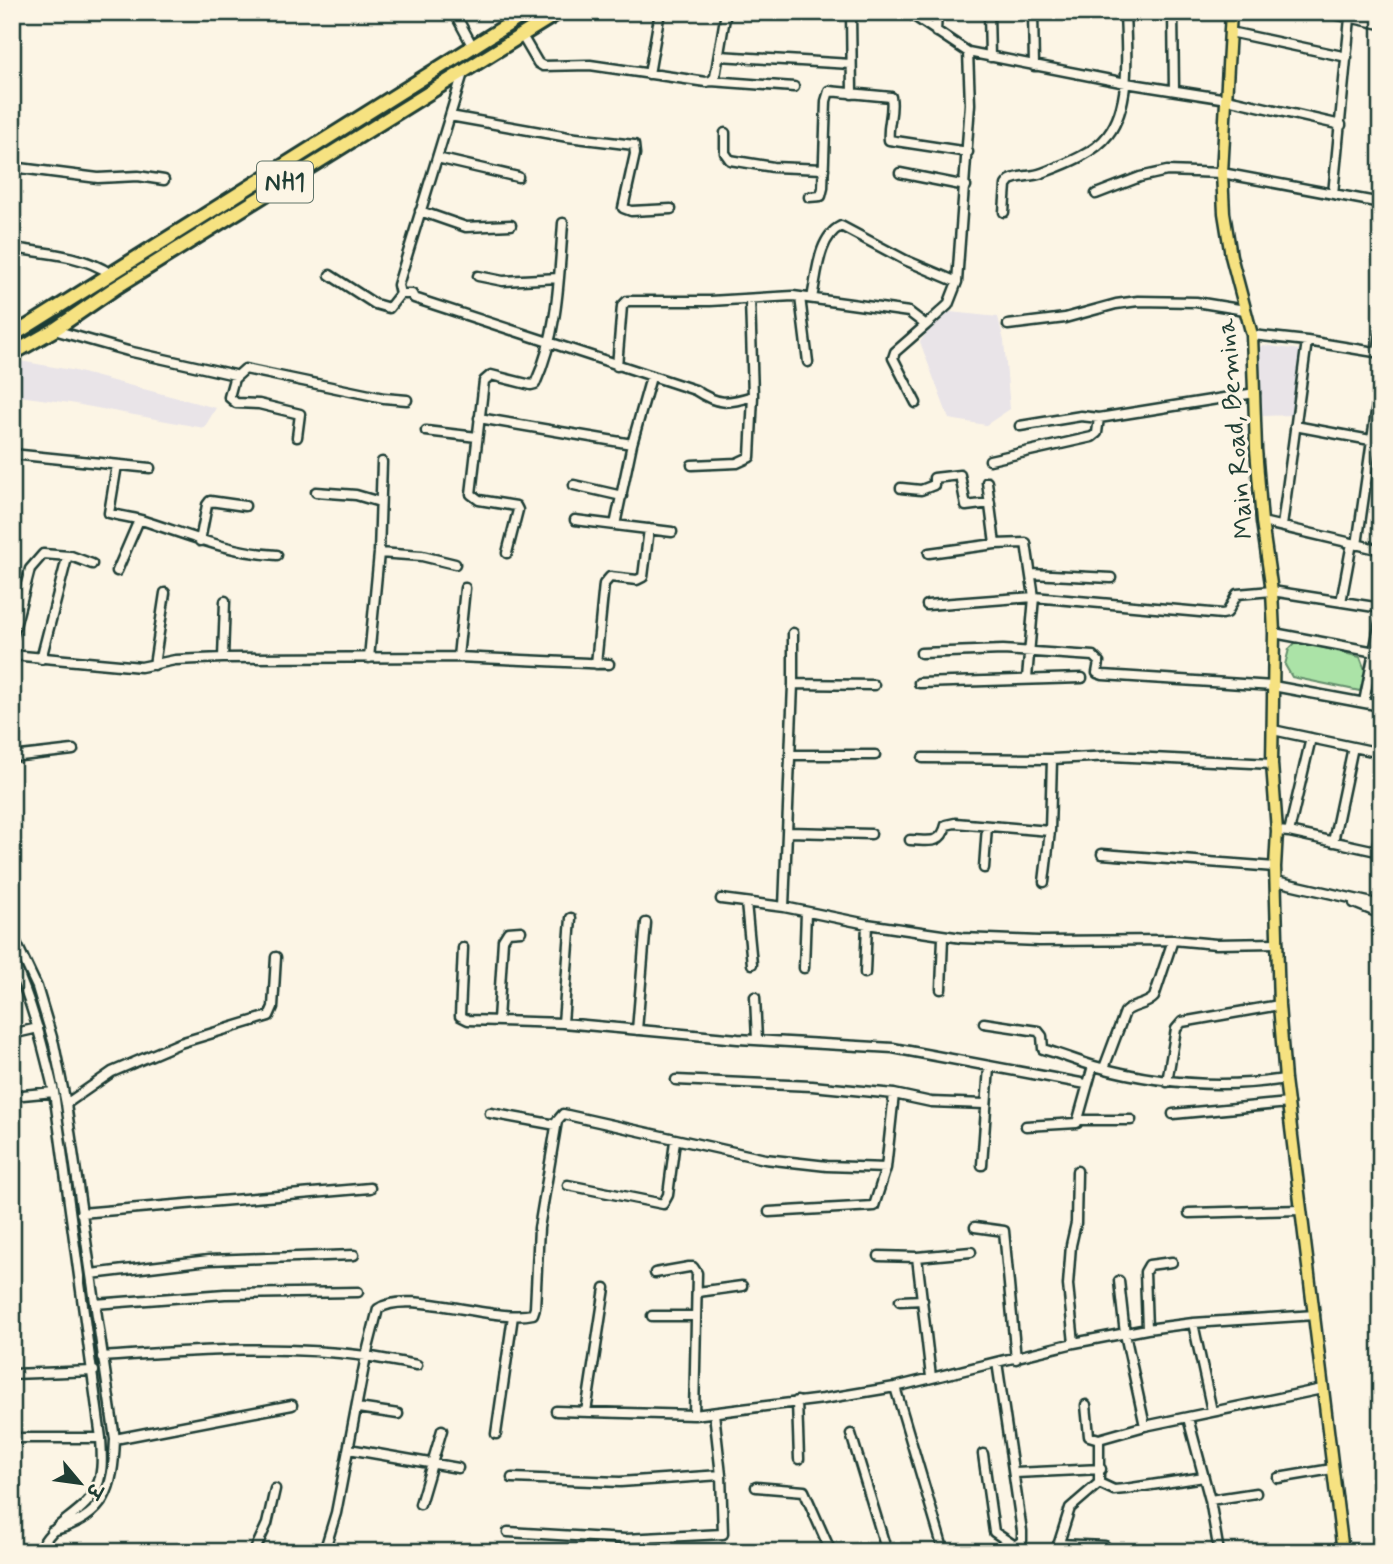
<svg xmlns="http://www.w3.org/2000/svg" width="1393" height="1564" font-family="Mynerve,'Playpen Sans Deva',sans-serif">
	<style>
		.built { fill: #e9e4e8 }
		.green { fill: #abe3a7; stroke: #65906e; stroke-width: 2 }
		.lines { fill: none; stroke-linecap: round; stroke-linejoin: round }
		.minor-casing { stroke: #1f3d34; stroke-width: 13 }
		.major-casing { stroke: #1f3d34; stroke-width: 15 }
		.highway-casing { stroke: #1f3d34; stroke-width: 18 }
		.minor { stroke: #fcf5e5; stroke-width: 8 }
		.major { stroke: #f6e281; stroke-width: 10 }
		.highway { stroke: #f6e281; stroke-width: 12 }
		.labels { text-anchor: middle; stroke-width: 7; stroke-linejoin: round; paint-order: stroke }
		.shield { fill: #fcf5e5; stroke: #617469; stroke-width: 2 }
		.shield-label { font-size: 24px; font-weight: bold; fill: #1f3d34 }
		.street-label { font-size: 26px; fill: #1f3d34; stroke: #fcf5e5 }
	</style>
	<rect width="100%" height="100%" fill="#fcf5e5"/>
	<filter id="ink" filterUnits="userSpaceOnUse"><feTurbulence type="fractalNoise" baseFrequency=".0143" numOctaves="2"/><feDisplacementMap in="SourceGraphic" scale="14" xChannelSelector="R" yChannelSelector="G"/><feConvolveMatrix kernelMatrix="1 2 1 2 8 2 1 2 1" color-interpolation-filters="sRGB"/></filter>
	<g filter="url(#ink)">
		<!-- built -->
		<path class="built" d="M950,312L998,317L1004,341L1010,409L986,425L949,419L920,342L935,321Z
			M1263,345L1300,350L1293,415L1261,416L1254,351Z
			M20,361L71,370L216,408L204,428L70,403L12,395V367Z"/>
		<!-- green -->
		<path class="green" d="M1297,641L1360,657L1367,675L1360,691L1292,677L1285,665L1289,649Z"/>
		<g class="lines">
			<!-- minor casing -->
			<g class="minor-casing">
				<path id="minor" d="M454,12L473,47
					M851,12L852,94
					M908,12L968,52L1126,83L1227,99L1341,125
					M989,12L990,57
					M1033,12L1034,66
					M1173,12L1174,90
					M1324,12L1381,24
					M936,32L937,12
					M1230,32L1347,57
					M521,34L538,63L543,66L590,65L706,82L711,81L715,77L726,12
					M719,56L851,64
					M649,74L660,12
					M711,81L794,87
					M450,116L568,137L634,145L635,154L623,208L631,211L671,209
					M725,133V153L730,160L773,167L824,169
					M437,158L518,177
					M12,167L98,178L138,176L164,180
					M900,173L966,186
					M1096,194L1140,177L1167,171L1222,173L1381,203
					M1333,194L1350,18
					M809,197L821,196L823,188L826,101L829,91L891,97C894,112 887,125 889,140L968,152
					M420,211L466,227L511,225
					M1004,212L1006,185L1010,180C1020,175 1032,177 1042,173C1063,165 1094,154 1108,135C1132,104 1126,49 1125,12
					M12,248C46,253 83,255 111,274
					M330,275L375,304L389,308L400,294H412L414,298L695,390C718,405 727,404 753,396
					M478,276L503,281L559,278
					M400,294L398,285L463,73
					M800,297L808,362
					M812,298C817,275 818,237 841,226L905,260L957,282
					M1008,325L1065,318L1116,304L1138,301L1196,302L1245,310
					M54,330L128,351L235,375L229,397L236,403L259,404L300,414L297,437
					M1252,335L1307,341L1381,353
					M1378,353L1381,333
					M617,366L622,306L627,301H710L793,296L909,312L926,325L948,305L957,282L970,104L968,52
					M651,377L632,444L615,525L672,532
					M235,378L245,369L384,398L407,400
					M916,403L893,358L895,352L926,325
					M479,418L632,444
					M1020,426L1081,416L1099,418L1255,393
					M1295,426L1381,442
					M426,431L477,437
					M12,454L150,468
					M990,460L1092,437L1097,433L1099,418
					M117,465L109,513C119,516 130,517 141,520C186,534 229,553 277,555
					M692,465L737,463L750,457L753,396L750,299
					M987,482L995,544
					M574,485L622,496
					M901,488L921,490L934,485V478L960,475L966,506L990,503
					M316,492L356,495L380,502
					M575,520L615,525
					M1262,522L1381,550
					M1282,526L1307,341
					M200,541L207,505L210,501L245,506
					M1357,545L1381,377
					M379,553L422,556L455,564
					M507,553L518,510L516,506L479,500L471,494L484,381L491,375L531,385L535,384C558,333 559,278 563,223
					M929,553L995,544L1026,543L1034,597L1027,678
					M117,571L139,520
					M1031,574L1111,578
					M1341,602L1352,543
					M927,605L1034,597L1222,614L1227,613L1237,594L1272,591L1381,608
					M793,633V684L874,685
					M1274,633L1375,652
					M12,638L30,569L43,554L69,556
					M921,653L1003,650L1093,656L1099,662L1097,673L1103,675L1273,686L1381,706
					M12,655L141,667L175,660L223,658L458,657L609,664
					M458,657L465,588
					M223,658L225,601
					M369,658L379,553L382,462
					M41,659L67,558L71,556L92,564
					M596,664L604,584L610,577L637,580L643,577L649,529
					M154,665L165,593
					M919,683L1082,678
					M1364,702L1381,617
					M1273,730L1381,753
					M1377,752L1381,734
					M790,755H875
					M12,757L73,750
					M923,758L1052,759L1112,756L1272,764
					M1277,831L1289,832L1381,852
					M788,832L871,834
					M1289,832L1311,738
					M910,840C927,840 941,846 946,825L955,823L1050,831
					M1333,842L1353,747
					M1376,851L1381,829
					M1102,854L1275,867
					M984,868L987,826
					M1276,881L1381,905
					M1044,882L1050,831L1052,759
					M721,899L784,907L867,924L962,938L1039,941L1173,940L1216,944L1278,943
					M746,903L752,964
					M1354,903L1381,914
					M784,907L793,684
					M12,934L37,987L54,1044L66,1104L115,1439C113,1490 106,1517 52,1531
					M463,948L460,1016L468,1020L563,1023L738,1039L893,1048L1086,1084
					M12,959C32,1001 43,1046 54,1092L101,1438C102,1456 104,1476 94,1492C81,1516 49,1524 39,1552
					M804,968L806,912
					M865,973L867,924
					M941,989L943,937
					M755,997L757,1040
					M498,1020L503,940L508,932L521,931
					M563,1023L571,918
					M984,1023L1038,1031L1042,1036L1043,1049C1060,1054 1077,1061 1094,1066C1158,1084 1220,1089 1285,1079
					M637,1030L646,923
					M12,1034L38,1028
					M1104,1068L1125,1012C1134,1004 1146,1006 1154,997L1173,940
					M676,1080L812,1086L894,1094L931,1102L985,1104
					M1167,1082L1176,1029L1182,1022L1279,1005
					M12,1096L54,1092
					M66,1104L112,1072L180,1043L269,1016L273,1007L276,957
					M490,1113L556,1125
					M1173,1114L1289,1103
					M1079,1120H1131
					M1026,1126L1077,1123L1093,1066
					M982,1165L989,1067
					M568,1185L663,1204L668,1195L675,1141
					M769,1212L874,1206L886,1168L894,1094
					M81,1213L370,1188
					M1189,1213L1301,1210
					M975,1227L1004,1231L1016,1359
					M879,1256L917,1257L931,1377
					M917,1257L971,1252
					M655,1273L689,1267H693L697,1273L694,1415
					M91,1274L209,1260L354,1255
					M1119,1281L1125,1334L1145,1426
					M698,1292L742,1286
					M900,1301L923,1300
					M95,1304L225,1294L358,1292
					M652,1316H696
					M1193,1323L1212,1411
					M1147,1329L1145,1272L1149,1265L1172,1262
					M1074,1343L1068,1285L1071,1245L1076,1223L1077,1171
					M102,1357C191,1351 278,1344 366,1356L336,1513L324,1552
					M997,1362L1022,1531V1541L1013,1547
					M417,1365L366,1356L378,1309C407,1288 493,1323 533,1314L535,1308L539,1228L557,1121L563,1114L765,1159L827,1166L886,1168
					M12,1374L94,1371
					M895,1387L944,1552
					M797,1401L799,1459
					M1086,1405L1089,1436L1099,1439L1145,1426L1322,1389
					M358,1408L398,1414
					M556,1411L694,1415L823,1399L895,1387L1074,1343L1147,1329L1193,1323L1315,1315
					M586,1412L605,1288
					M1188,1418L1210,1500L1219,1552
					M496,1434L513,1316
					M851,1434L887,1552
					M12,1438H101
					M115,1439L292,1405
					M349,1449L458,1468
					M983,1454L994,1532L1012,1544L1014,1552
					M1015,1473L1101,1469
					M512,1478L620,1482L721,1475
					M1278,1478L1332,1469
					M1099,1483L1114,1490L1125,1489L1204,1477
					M756,1487L804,1491L831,1552
					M1210,1500L1256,1493
					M420,1504L442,1430
					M508,1532L625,1539L723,1534L721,1475L714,1413
					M1058,1544L1105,1546L1109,1552
					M254,1552L267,1524L275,1489
					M625,1552V1539
					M1056,1552L1070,1508L1099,1483V1439"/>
			</g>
			<!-- major casing -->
			<g class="major-casing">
				<path id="major" d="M1231,12L1222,173L1224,213L1231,256L1252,335L1256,449L1262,522L1272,591L1274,633L1272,764L1277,831L1275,867L1279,1005L1285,1079L1343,1552"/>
			</g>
			<!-- highway casing -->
			<g class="highway-casing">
				<path id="highway" d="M12,336L528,12
					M12,354L54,330L115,288L559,12"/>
			</g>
			<!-- minor -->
			<use href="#minor" class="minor"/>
			<!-- major -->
			<use href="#major" class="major"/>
			<!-- highway -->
			<use href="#highway" class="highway"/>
		</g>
	</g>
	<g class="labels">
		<!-- shield labels -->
		<rect class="shield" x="257" y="161.5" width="56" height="41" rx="5"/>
		<g class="shield-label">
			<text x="285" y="190">NH1</text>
		</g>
		<!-- street labels -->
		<g class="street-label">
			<text transform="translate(1234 429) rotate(-95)" y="9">Main Road, Bemina</text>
		</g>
	</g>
	<!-- margin -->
	<rect width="1393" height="1564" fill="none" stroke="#fcf5e5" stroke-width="42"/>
	<rect x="21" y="21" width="1351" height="1522" fill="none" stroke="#1f3d34" stroke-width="2.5" filter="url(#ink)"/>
	<!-- north arrow -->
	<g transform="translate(80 1483) rotate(119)" stroke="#fcf5e5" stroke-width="5" paint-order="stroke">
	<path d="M0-5L12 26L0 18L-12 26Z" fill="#1f3d34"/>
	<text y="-10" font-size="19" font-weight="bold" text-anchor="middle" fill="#1f3d34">उ</text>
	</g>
</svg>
